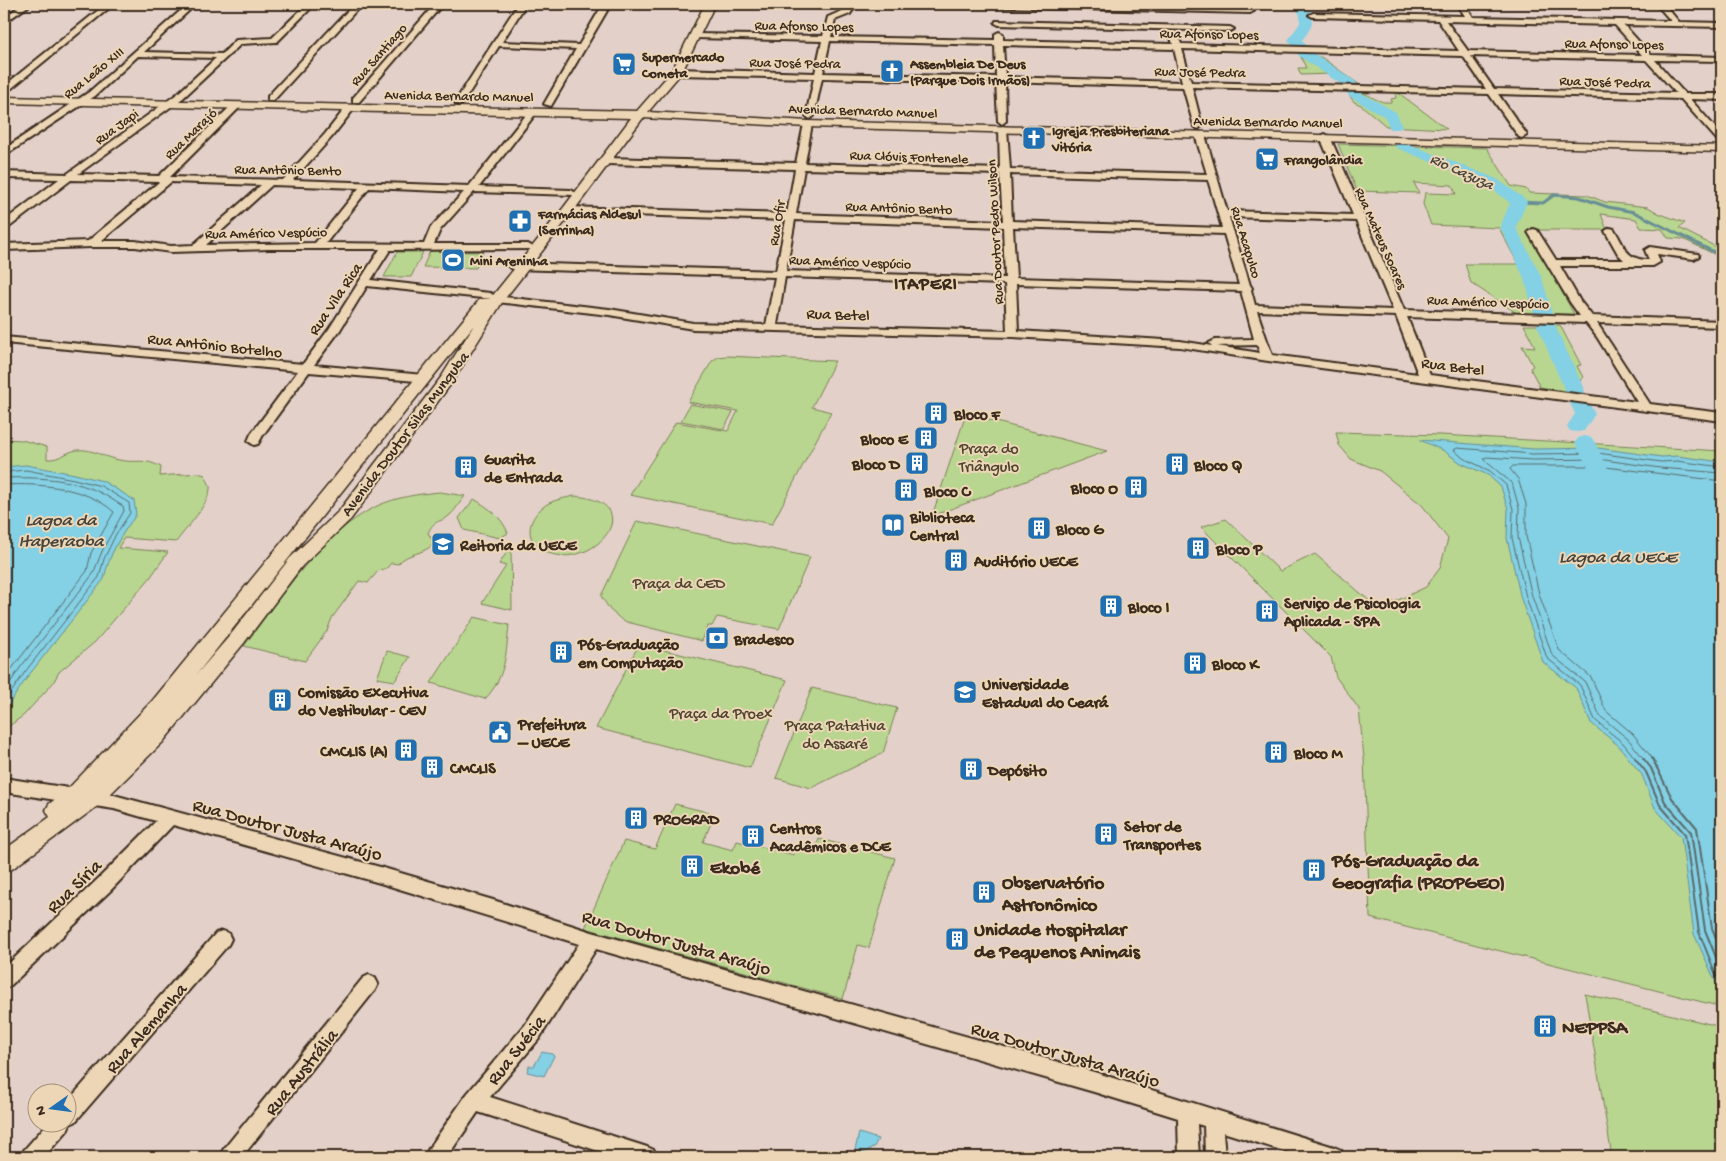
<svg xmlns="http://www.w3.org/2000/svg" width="1726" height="1161" font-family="'Gochi Hand',sans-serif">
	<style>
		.green { fill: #b8d68f; stroke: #7a8056 }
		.water { fill: #84d0e4; stroke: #678e95 }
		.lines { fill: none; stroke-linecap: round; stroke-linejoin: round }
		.shore-far1 { stroke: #586c6d; stroke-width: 1 }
		.shore { stroke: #586c6d; stroke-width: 2 }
		.stream-far1 { stroke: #678e95; stroke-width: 2.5 }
		.stream { stroke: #678e95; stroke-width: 3 }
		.river { fill: #84d0e4; fill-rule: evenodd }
		.minor-casing { stroke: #3b2a1e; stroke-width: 4 }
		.major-casing { stroke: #3b2a1e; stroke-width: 3 }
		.minor { fill: #ecd6b5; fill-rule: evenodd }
		.major { fill: #ecd6b5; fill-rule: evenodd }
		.labels { text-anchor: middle; stroke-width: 4; stroke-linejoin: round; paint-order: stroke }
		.far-street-label { font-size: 14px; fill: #3b2a1e; stroke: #ecd6b5 }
		.far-poi-label { font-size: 14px; font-weight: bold; fill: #3b2a1e; stroke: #ecd6b5; text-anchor: start }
		.far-water-label { font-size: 15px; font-style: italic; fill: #46433c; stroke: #ecd6b5 }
		.street-label { font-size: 16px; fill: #3b2a1e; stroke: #ecd6b5 }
		.poi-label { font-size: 16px; font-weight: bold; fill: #3b2a1e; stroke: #ecd6b5; text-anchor: start }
		.park-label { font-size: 16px; fill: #4e442f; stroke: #ecd6b5 }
		.far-district-label { font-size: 18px; font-weight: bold; letter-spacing: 1px; fill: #3b2a1e; stroke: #ecd6b5 }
		.water-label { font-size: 18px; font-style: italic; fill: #46433c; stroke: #ecd6b5 }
		.near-street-label { font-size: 19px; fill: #3b2a1e; stroke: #ecd6b5 }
		.near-poi-label { font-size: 19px; font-weight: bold; fill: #3b2a1e; stroke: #ecd6b5; text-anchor: start }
	</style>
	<rect width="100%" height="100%" fill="#e3d1c9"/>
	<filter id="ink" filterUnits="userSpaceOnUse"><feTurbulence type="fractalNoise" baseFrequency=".02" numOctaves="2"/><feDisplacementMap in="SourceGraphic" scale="10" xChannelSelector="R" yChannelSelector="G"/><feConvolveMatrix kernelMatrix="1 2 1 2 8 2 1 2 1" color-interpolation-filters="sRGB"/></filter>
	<g filter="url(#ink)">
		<!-- green -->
		<path class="green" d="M1299,53H1310L1313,57H1321L1360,85H1347L1331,74L1301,75L1298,68H1306Z
			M1347,92C1351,92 1356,92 1360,92C1372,95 1378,104 1392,102L1391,99L1396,98L1395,93L1400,94L1447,129L1386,126L1361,105L1354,102Z
			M1338,144L1487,148L1511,186L1526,189L1529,193L1587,195L1605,202L1648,207L1658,213L1685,223L1679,228L1722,250V258L1683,239L1668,238L1662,229L1641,228L1636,219L1601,214L1607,230H1528L1575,316L1518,314L1471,283L1465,264H1518L1499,228L1431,225L1423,204L1425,193L1456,194L1452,185L1414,183L1419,193L1357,191Z
			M430,251L483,252L476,268L423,267Z
			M397,252H423L411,277H384Z
			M1524,325H1560L1581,365L1577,366L1583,377L1579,382L1582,394L1540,387L1530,368L1533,366L1522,346L1535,347Z
			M726,356L835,361L812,407L831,412L772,524L630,495L676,422L728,431L738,411L688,402L712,361L718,357Z
			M690,404L733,412L724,429L681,421Z
			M966,414L1107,451L932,516Z
			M1336,432L1441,435L1722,451V1007L1370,918L1364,758L1359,709L1336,677L1331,657L1201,527L1226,519L1280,571L1315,554L1379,609L1426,587L1440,568L1448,539L1422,505L1380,471L1351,459L1339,445Z
			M4,439L22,440L47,447V459C60,460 65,452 77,450C92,448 105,458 119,460C137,464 143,457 161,467L160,476L198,473L205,475C206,478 209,483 210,486C212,501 184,531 176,542L124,538L118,548L168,552L150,578L95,642L59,672L53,683L24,715L4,730Z
			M440,492L465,496C460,502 455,511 449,516C440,523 434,519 428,533L434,543C425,555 407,552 398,564L391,563L387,568L378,571L368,583L359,581L332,618L327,631L305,661L244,646C280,598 321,533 377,506C397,497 418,494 440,492Z
			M574,496C653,502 591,575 544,551C521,539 529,514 549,503C557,499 566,498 574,496Z
			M474,499C489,508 502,517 508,533L500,538L464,530L459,518Z
			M637,521L810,557L779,629L717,617L712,626H708L702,641L623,621L610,610L601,596Z
			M511,546L512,610L482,603L506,566L499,564Z
			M474,617L509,625C506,654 506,677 485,699L431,683Z
			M639,644L787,680L750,768L596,728Z
			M387,651L410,657L395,681L377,678Z
			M812,688L897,708L883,753L811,788L776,778Z
			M675,804L715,814L703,842L733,850L737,841L794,855L798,846L815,850L819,839L895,858L869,948L858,945L843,999L585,928L624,841L655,849Z
			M1585,994L1722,1027V1157H1612Z"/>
		<!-- water -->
		<path class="water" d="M1420,440L1534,449L1598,448L1662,457L1677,456L1722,462V987H1718L1694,934L1681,837L1655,808L1642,775L1619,746L1591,723L1576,688L1543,662L1521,599L1507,538L1508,509L1501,487L1488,475L1461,463L1444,451Z
			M26,465L75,474L103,481L134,500L136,515C121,535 109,554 104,579L29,675L4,711V467Z
			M542,1052L552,1054L554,1056L544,1076L527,1072L529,1066H534Z
			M859,1133L878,1139L874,1147L864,1153L855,1150Z"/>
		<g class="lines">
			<!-- shore-far1 -->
			<path class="shore-far1" d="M4,472L26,470L74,479L101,486L129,503L130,513L116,534L104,559L99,577L25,672L4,703
				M4,478C36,477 70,478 99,492C108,496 115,502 123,506L124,511L103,549L93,574L20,668L4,692
				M4,485C39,483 87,487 114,512L91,553L87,571L4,679
				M1636,759L1623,743L1595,720L1580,685L1547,658L1526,597L1512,538L1513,509L1506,485L1490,471L1463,458L1454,450L1457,448L1533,454L1598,453L1661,462L1677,461L1722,467
				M1644,759L1628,739L1600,716L1585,682L1552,655L1532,596L1518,537L1519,508L1512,483L1483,459L1486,457L1533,460L1598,459L1660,468L1722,473
				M1653,759L1633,734L1606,711L1591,677L1559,650L1539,594L1526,536V504L1518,479L1510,469L1513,466H1597L1722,481"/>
			<!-- shore -->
			<path class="shore" d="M1635,758L1646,772L1660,805L1685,834L1699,932L1716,975L1722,982
				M1643,758L1651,768L1665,802L1691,832L1705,930L1722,972
				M1652,758L1672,798L1697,828L1712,928L1722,953"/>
			<!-- stream-far1 -->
			<path class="stream-far1" d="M1554,195H1557"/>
			<!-- stream -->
			<path class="stream" d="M1519,202L1543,203L1554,195L1579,197L1608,207L1634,212L1722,256"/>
			<!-- river -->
			<path class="river" d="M1294,4H1306C1316,19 1313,27 1302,40L1307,46L1300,50L1295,49L1288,40L1300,23V15Z
				M1304,49L1309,50L1355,81L1357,84L1355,87H1345L1299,56L1297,53Z
				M1354,89L1396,112L1402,126L1400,129H1390L1385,117L1349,96L1347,93L1349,90Z
				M1402,141L1497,179L1525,199L1527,202L1516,227L1542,278L1553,316L1549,320L1552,321L1555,325L1585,391L1582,395L1575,397L1568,395L1565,391L1537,325L1541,321L1535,316L1524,278L1500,227L1510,203L1487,185L1397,148L1395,145L1397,142Z
				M1580,397L1587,399L1595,414L1584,431L1577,432L1570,431L1567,426L1575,414L1570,403L1573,399Z
				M1585,436L1592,438L1595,443L1611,474L1608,479L1601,481L1594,479L1575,443L1578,438Z"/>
			<!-- minor casing -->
			<g class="minor-casing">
				<path id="minor" d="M22,4H31L4,23V18Z
					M106,4H114L7,92H4V86Z
					M188,4H196L144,52L222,54L236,40L272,38L307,4H315L277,42L241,44L183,98L78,174L159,176L234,103H240V107L170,177L283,180L325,134L347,106H353V110L331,138L293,180L469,186L530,110L537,112L479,187L571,190L576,193L574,195L474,192L440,230L434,244H528L533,247L532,249L390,250L371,280L490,293L495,296L609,309L693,323L766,325L775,277L513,269L508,266L513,263L776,271L786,220L568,213L563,210L568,207L787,214L795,169L606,164L601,161L606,158L796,163L804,124L808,121L812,124L805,163L1000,169L999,129L1003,126L1007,129L1010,169L1207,174L1195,135L1200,132L1205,135L1227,211L1353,215L1320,137L1325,134L1330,137L1404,310L1580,316L1570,302L1528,232L1533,229L1537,230L1556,260H1624L1618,254L1605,231L1610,228L1614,229C1625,246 1625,260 1649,260L1645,250L1650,247L1698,254L1699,256L1694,259L1657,254L1660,262L1653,266H1560L1580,301L1592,316L1722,321V327L1597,323L1650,404L1722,413V421L1268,361L1180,347L1013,337L693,329L609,315L497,302L492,299L367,286L340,330L314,365L424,375L430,379L428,382L309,372L263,435L258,444L254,445L248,441L251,434L298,371L4,343V337L303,364L329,329L380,249H269L171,252L135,247H91L4,250V244L88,241L159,182L71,180L8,228L4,229V221L59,179L4,178V172L67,174L177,94L216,58L138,56L95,96L4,156V149L89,92ZM804,169L1000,174L1003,221L796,214ZM1010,174L1208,180L1222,228L1012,221ZM171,182L261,185L193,245L171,246L135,241H101ZM272,185L359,188L315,243L206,245ZM369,188L464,192L431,227L424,244L326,243ZM1229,217L1356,221L1393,310L1255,305L1251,290L1252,288L1250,285ZM795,220L1003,227L1005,278L786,271ZM1013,227L1224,234L1239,285L1016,278ZM785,277L1005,284L1007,331L777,325ZM1016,284L1241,291L1254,339L1215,340L1209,343L1212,346L1180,341L1018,331ZM1257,311L1396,316L1418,374L1272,355ZM1407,317L1586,323L1597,337L1637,402L1430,375ZM1257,345L1260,353L1217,346Z
					M354,4H362L274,100H268V96Z
					M435,4H443L359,102H353V98Z
					M518,4H526L502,42L579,45L603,4H611L551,106L544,104L576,49L499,46L462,104H456L455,102Z
					M849,4H857L850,14L835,20L831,37L995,40V34L999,32L1003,34V40L1173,44L1171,38L1175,36L1179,38L1181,44L1459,51L1438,20L1313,17L1309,15L1313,13L1465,16L1457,4H1465L1473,17L1671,21L1656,4H1664L1679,22L1722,23V27L1624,25L1651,55L1722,57V61L1655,60L1685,94H1722V100L1690,99L1722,135V143L1719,142L1681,99L1498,94L1527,135L1522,138L1519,137L1489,94L1192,87L1202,126L1198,129L1194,126L1183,87L1005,82L1006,121L1002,124L998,121L996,82L822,78L814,116L810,119L806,116L814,78L677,75L673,72L677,69L815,73L822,41L695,38L691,36L695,34L823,36L828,17L844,10ZM1446,21L1615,25L1642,55L1468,51ZM830,41L995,45L996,77L823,73ZM1003,45L1174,49L1182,82L1005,77ZM1182,49L1463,56L1486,89L1191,82ZM1471,56L1646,60L1676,93L1494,89Z
					M952,4H1042L1250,9L1254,11L1250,13L956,6Z
					M996,21L1230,27L1234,29L1230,31L999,25L995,23Z
					M4,778L114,795L380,867L493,900L592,932L1094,1072L1334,1147L1341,1150L1344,1157H1303L1223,1132L1225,1157H1205L1204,1126L1197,1124L1199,1157H1179L1178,1118L1094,1092L596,949L539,1039L490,1097L647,1147L654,1150L657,1157H617L478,1112L447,1157H425L428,1150L467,1094L525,1025L579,944L380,883L173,825L111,890L10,986L4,989V968L99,878L156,821L114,809L4,792Z
					M222,931L228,933L231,939L228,945L75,1122L70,1124L67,1131L44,1157H21L24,1150L47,1124H68V1101L216,933Z
					M369,975L375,978L378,984L375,990L242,1157H220L223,1150L363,978Z"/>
			</g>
			<!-- major casing -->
			<g class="major-casing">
				<path id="major" d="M705,4H715L682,72L648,112L808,121L1722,146V152L808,127L643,118L572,213L503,301L453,381L351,519L302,566L244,643L162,743L99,805L12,869L4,872V850L50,817L46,810L49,804L67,790L153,700L480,299H490L564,207L631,118L4,103V97L637,111L672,71ZM474,325L442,376L339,511L290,558L232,633L196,675Z"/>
			</g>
			<!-- minor -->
			<use href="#minor" class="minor"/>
			<!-- major -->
			<use href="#major" class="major"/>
		</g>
	</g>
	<!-- icons -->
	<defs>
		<g id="supermarket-square" transform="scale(1.25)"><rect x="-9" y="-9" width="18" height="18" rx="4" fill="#1f6fb2" stroke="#ecd6b5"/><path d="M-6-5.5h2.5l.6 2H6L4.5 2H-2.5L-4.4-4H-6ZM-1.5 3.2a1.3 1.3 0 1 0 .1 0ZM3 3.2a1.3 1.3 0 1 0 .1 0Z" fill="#fff"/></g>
		<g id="church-square" transform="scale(1.25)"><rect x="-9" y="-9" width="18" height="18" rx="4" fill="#1f6fb2" stroke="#ecd6b5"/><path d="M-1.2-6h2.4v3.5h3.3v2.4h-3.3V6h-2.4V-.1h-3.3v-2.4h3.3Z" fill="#fff"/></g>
		<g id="pharmacy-square" transform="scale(1.25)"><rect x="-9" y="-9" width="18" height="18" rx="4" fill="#1f6fb2" stroke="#ecd6b5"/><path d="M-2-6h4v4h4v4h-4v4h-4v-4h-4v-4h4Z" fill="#fff"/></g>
		<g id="stadium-square" transform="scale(1.25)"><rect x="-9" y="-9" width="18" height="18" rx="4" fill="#1f6fb2" stroke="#ecd6b5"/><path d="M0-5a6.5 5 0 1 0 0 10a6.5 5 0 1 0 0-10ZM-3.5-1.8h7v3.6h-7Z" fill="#fff"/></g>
		<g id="building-square" transform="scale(1.25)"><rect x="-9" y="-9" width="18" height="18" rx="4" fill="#1f6fb2" stroke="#ecd6b5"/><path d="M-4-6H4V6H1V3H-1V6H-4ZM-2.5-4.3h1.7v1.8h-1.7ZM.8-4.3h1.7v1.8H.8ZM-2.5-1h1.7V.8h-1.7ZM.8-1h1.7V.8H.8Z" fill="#fff"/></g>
		<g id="library-square" transform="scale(1.25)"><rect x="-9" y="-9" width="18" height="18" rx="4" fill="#1f6fb2" stroke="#ecd6b5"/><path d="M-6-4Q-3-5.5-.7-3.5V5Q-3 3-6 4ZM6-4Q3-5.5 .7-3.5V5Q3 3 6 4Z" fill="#fff"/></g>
		<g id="university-square" transform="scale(1.25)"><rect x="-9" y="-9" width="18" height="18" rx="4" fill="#1f6fb2" stroke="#ecd6b5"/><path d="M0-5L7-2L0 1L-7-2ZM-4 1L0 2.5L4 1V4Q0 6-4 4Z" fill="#fff"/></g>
		<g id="bank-square" transform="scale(1.25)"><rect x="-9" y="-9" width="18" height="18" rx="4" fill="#1f6fb2" stroke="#ecd6b5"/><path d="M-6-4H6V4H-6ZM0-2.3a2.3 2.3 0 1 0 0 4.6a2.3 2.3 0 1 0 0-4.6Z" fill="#fff"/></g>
		<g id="civic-square" transform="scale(1.25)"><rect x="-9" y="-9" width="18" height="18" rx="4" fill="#1f6fb2" stroke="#ecd6b5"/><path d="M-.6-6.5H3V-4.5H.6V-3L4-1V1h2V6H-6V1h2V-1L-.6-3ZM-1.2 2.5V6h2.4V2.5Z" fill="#fff"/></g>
	</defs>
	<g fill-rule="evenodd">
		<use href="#supermarket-square" x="624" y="64"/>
		<use href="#church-square" x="892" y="71"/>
		<use href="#church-square" x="1034" y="138"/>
		<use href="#supermarket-square" x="1267" y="159"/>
		<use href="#pharmacy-square" x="520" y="221"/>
		<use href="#stadium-square" x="453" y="260"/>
		<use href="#building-square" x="936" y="413"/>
		<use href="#building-square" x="926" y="438"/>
		<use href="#building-square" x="917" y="463"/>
		<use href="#building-square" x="1177" y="464"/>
		<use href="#building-square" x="466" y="467"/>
		<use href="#building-square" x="1136" y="487"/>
		<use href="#building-square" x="906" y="490"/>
		<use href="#library-square" x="893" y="525"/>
		<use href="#building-square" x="1039" y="528"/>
		<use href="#university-square" x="443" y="544"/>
		<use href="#building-square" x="1198" y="548"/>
		<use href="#building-square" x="956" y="560"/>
		<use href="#building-square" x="1111" y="606"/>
		<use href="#building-square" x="1267" y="611"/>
		<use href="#bank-square" x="717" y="638"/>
		<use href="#building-square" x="561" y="652"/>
		<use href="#building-square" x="1195" y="663"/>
		<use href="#university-square" x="965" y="692"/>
		<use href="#building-square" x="280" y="700"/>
		<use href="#civic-square" x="500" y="732"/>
		<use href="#building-square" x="406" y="750"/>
		<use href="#building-square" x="1276" y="752"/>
		<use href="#building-square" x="432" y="767"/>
		<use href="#building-square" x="971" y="769"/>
		<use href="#building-square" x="636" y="818"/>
		<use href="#building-square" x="1106" y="834"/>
		<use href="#building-square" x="753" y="836"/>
		<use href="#building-square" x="692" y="866"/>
		<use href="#building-square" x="1314" y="870"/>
		<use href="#building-square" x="984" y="892"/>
		<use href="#building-square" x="957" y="939"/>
		<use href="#building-square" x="1545" y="1026"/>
	</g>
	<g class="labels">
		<!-- far-street labels -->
		<g class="far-street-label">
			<text transform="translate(804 25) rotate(1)" y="5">Rua Afonso Lopes</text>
			<text transform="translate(1209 33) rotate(1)" y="5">Rua Afonso Lopes</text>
			<text transform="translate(1614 43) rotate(1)" y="5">Rua Afonso Lopes</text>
			<text transform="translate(378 54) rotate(-49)" y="5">Rua Santiago</text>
			<text transform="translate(795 62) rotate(1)" y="5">Rua José Pedra</text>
			<text transform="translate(1200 71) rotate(1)" y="5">Rua José Pedra</text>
			<text transform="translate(93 72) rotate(-39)" y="5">Rua Leão XIII</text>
			<text transform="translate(1605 81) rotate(2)" y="5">Rua José Pedra</text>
			<text transform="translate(459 95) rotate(1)" y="5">Avenida Bernardo Manuel</text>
			<text transform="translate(863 110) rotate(2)" y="5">Avenida Bernardo Manuel</text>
			<text transform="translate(1268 121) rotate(1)" y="5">Avenida Bernardo Manuel</text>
			<text transform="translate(116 126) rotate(-36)" y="5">Rua Japi</text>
			<text transform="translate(190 133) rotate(-44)" y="5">Rua Marajó</text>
			<text transform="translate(909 156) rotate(2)" y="5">Rua Clóvis Fontenele</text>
			<text transform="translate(288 169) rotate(1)" y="5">Rua Antônio Bento</text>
			<text transform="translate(899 207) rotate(2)" y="5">Rua Antônio Bento</text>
			<text transform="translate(776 223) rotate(-81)" y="5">Rua Ofir</text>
			<text transform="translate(266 232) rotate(-1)" y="5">Rua Américo Vespúcio</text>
			<text transform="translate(994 232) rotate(-93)" y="5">Rua Doutor Pedro Wilson</text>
			<text transform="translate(1382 238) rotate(66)" y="5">Rua Mateus Soares</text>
			<text transform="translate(1247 242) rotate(73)" y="5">Rua Acapulco</text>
			<text transform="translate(850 261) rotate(2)" y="5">Rua Américo Vespúcio</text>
			<text transform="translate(1488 301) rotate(2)" y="5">Rua Américo Vespúcio</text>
		</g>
		<!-- far-poi labels -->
		<g class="far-poi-label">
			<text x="642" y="61">Supermercado<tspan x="642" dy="16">Cometa</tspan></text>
			<text x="910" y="68">Assembleia De Deus<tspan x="910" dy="16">(Parque Dois Irmãos)</tspan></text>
			<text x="1052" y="135">Igreja Presbiteriana<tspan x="1052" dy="16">Vitória</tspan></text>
			<text x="1284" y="164">Frangolândia</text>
			<text x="538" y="218">Farmácias Aldesul<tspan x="538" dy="16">(Serrinha)</tspan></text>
			<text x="470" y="265">Mini Areninha</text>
		</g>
		<!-- far-water labels -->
		<g class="far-water-label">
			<text transform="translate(1462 171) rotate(24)" y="5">Rio Cazuza</text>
		</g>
		<!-- street labels -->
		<g class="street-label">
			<text transform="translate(334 298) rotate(-56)" y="6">Rua Vila Rica</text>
			<text transform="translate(838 313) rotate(2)" y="6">Rua Betel</text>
			<text transform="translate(215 344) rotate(6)" y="6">Rua Antônio Botelho</text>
			<text transform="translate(1453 365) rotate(7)" y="6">Rua Betel</text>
			<text transform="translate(404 433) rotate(-53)" y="6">Avenida Doutor Silas Munguba</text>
		</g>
		<!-- poi labels -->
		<g class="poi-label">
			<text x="954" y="419">Bloco F</text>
			<text x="908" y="444" text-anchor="end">Bloco E</text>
			<text x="484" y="464">Guarita<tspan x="484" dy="18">de Entrada</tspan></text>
			<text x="900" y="469" text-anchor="end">Bloco D</text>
			<text x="1194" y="470">Bloco Q</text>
			<text x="1118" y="493" text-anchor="end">Bloco O</text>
			<text x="924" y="496">Bloco C</text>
			<text x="910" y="522">Biblioteca<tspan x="910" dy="18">Central</tspan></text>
			<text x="1056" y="534">Bloco G</text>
			<text x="460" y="550">Reitoria da UECE</text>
			<text x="1216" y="554">Bloco P</text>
			<text x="974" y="566">Auditório UECE</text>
			<text x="1284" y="608">Serviço de Psicologia<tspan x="1284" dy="18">Aplicada - SPA</tspan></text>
			<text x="1128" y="612">Bloco I</text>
			<text x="734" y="644">Bradesco</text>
			<text x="578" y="649">Pós-Graduação<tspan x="578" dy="18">em Computação</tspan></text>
			<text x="1212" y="669">Bloco K</text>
			<text x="982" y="689">Universidade<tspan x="982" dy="18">Estadual do Ceará</tspan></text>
			<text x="298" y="697">Comissão Executiva<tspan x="298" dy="18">do Vestibular - CEV</tspan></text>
			<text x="518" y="729">Prefeitura<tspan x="518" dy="18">– UECE</tspan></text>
			<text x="388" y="756" text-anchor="end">CMCLIS (A)</text>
			<text x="1294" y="758">Bloco M</text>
			<text x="450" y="773">CMCLIS</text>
			<text x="988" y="775">Depósito</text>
			<text x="654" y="824">PROGRAD</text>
			<text x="1124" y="831">Setor de<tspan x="1124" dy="18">Transportes</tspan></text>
			<text x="770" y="833">Centros<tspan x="770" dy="18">Acadêmicos e DCE</tspan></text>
		</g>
		<!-- park labels -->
		<g class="park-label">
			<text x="989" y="453">Praça do<tspan x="989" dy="18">Triângulo</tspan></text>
			<text x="679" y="588">Praça da CED</text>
			<text x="721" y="718">Praça da Proex</text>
			<text x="835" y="730">Praça Patativa<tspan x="835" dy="18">do Assaré</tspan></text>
		</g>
		<!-- far-district labels -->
		<g class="far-district-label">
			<text x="926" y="289">ITAPERI</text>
		</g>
		<!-- water labels -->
		<g class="water-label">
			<text x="61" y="525">Lagoa da<tspan x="61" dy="21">Itaperaoba</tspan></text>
			<text x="1618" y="562">Lagoa da UECE</text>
		</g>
		<!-- near-street labels -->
		<g class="near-street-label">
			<text transform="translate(288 828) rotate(15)" y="7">Rua Doutor Justa Araújo</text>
			<text transform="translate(73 885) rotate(-44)" y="7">Rua Síria</text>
			<text transform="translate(677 941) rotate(16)" y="7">Rua Doutor Justa Araújo</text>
			<text transform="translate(145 1027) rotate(-49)" y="7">Rua Alemanha</text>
			<text transform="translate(515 1049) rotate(-52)" y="7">Rua Suécia</text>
			<text transform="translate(1066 1053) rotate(16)" y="7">Rua Doutor Justa Araújo</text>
			<text transform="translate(300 1071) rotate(-51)" y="7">Rua Austrália</text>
		</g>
		<!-- near-poi labels -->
		<g class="near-poi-label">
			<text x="1332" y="866">Pós-Graduação da<tspan x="1332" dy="22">Geografia (PROPGEO)</tspan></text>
			<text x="710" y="873">Ekobé</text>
			<text x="1002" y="888">Observatório<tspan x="1002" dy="22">Astronômico</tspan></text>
			<text x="974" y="935">Unidade Hospitalar<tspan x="974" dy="22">de Pequenos Animais</tspan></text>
			<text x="1562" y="1033">NEPPSA</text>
		</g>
	</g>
	<!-- margin -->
	<rect width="1726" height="1161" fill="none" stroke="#ecd6b5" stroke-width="20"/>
	<rect x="10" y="10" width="1706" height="1141" fill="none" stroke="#3b2a1e" stroke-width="2" filter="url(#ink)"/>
	<!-- north arrow -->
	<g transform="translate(52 1108) rotate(256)"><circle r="24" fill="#ecd6b5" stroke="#a59179"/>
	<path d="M0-4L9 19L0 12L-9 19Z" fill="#1f6fb2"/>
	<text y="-8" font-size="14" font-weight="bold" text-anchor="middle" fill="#3b2a1e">N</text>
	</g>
</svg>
